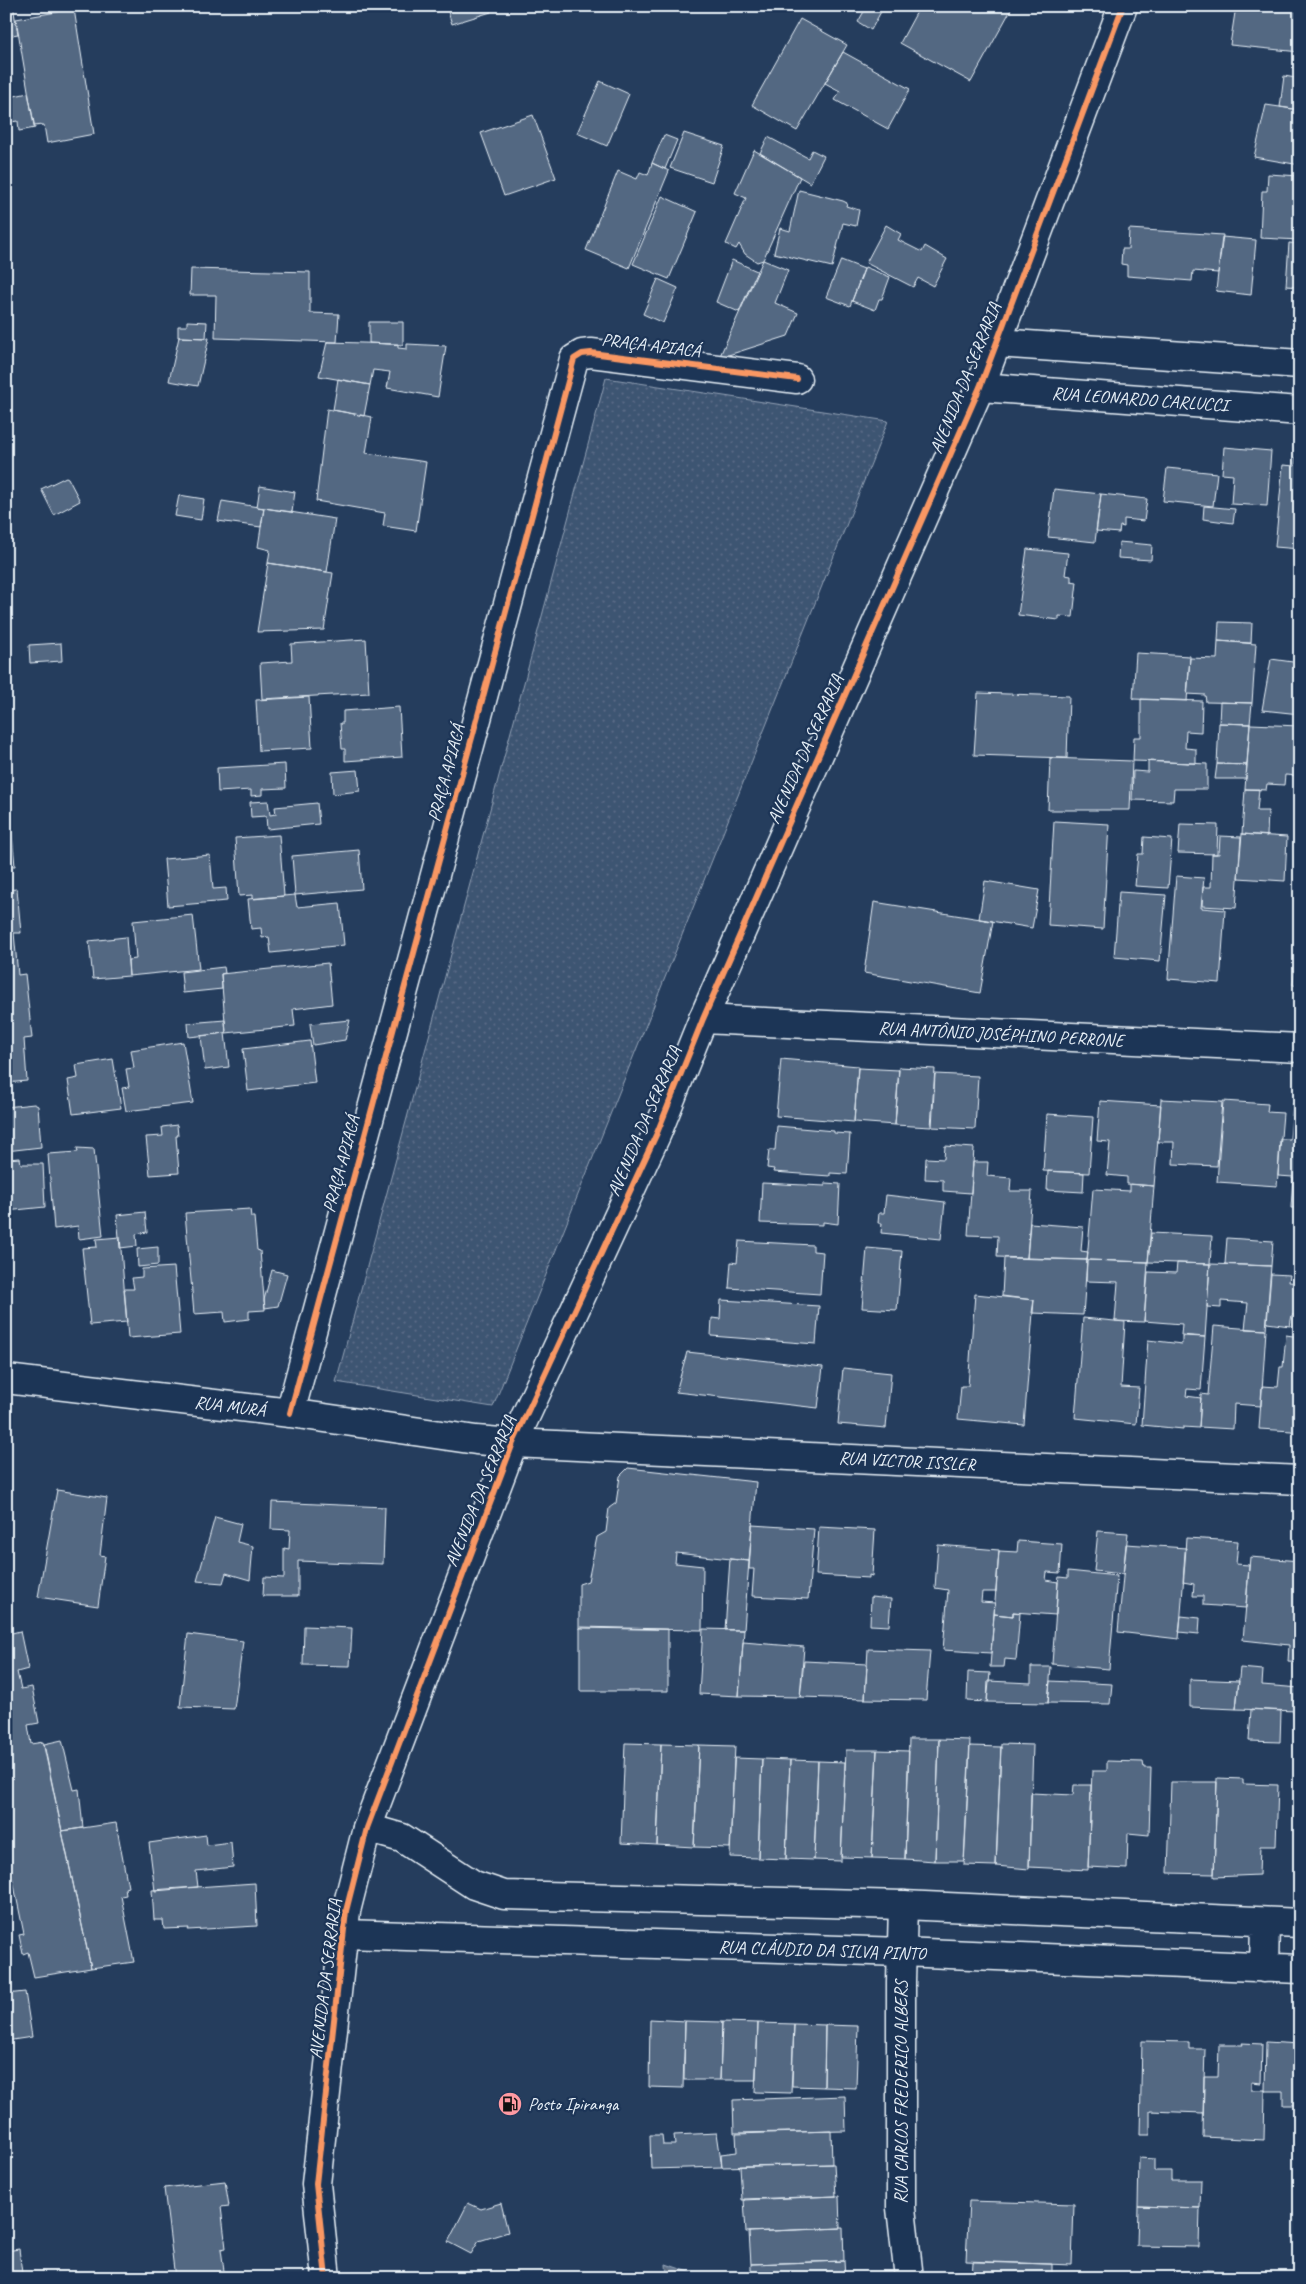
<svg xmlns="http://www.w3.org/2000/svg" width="1306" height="2284" font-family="Caveat,sans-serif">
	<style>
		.park { fill: url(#park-dots); stroke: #93a2b5 }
		.water { fill: url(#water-waves); stroke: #99a8ba }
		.building { fill: #536782; stroke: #e8f1f8 }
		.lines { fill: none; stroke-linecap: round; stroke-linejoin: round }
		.minor-casing { stroke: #e8f1f8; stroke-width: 31 }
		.tertiary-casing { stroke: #e8f1f8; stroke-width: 31 }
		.secondary-casing { stroke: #e8f1f8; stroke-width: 31 }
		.minor { stroke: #1d3557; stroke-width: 28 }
		.tertiary { stroke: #1d3557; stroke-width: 28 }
		.secondary { stroke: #1d3557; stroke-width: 28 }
		.cycleway-casing { stroke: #1d3557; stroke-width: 9 }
		.cycleway { stroke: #f99763; stroke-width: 6 }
		.labels { text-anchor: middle; stroke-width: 4.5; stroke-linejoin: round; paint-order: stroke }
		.street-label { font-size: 18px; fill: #e8f1f8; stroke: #1d3557 }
		.poi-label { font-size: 18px; fill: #e8f1f8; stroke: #1d3557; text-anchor: start }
	</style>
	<defs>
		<pattern id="park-dots" width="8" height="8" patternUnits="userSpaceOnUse" patternTransform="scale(1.25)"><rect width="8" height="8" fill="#3e5472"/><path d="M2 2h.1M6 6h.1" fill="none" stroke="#5a6d87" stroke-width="1.8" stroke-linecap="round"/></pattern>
		<pattern id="water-waves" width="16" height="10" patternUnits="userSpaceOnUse" patternTransform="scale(1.25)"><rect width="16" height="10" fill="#657890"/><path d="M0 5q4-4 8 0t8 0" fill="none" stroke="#576270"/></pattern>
	</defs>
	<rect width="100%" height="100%" fill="#253d5d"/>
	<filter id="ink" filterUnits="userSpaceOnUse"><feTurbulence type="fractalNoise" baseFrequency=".02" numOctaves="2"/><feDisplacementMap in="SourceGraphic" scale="10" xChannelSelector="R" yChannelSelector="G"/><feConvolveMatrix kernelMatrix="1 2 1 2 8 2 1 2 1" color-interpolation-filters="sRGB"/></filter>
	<g filter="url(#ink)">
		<!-- park -->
		<path class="park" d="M606,378L888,421L493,1407L336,1382Z"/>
		<!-- water -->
		<path class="water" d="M666,2264L707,2278H667Z"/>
		<!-- building -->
		<path class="building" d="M6,6H13L14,12L6,14Z
			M446,6H489L491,12L452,24Z
			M867,6H884L871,30L858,22Z
			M920,6H1013L971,82L900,43Z
			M1236,6H1300V52L1230,45Z
			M74,9L94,134L47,143L44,125L34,126L16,19Z
			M14,12L18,34L6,36V14Z
			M800,19L847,45L797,131L752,105Z
			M843,52L910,89L888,129L835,100L840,91L825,83Z
			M1299,52L1300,110L1280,107L1284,76L1296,78Z
			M600,81L629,94L607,146L577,133Z
			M28,93L35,128L19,131L18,121L10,122L8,113L12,112L10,97Z
			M1266,105L1300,110V165L1254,157Z
			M533,115L556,178L504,196L481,133Z
			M684,133L724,146L712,182L670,168Z
			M664,135L677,140L665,169L652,163Z
			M768,137L808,158L812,150L824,156L810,183L760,153Z
			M754,150L800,177L763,260L757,262L745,254L739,244L736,249L726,244L746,198L735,193Z
			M652,163L669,171L629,268L586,250L618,171L637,179L640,172L648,175Z
			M1268,174L1300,176V240L1260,238L1262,191H1267Z
			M799,190L843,201L847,203L846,206L859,210L856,226L843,223L832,267L774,253L780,228L790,231Z
			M662,196L697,212L669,279L633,264Z
			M886,225L901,234L898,240L922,252L925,246L947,259L933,286L918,278L913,287L866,263Z
			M1129,229L1223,235L1218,273L1193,271L1192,281L1127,276V265L1121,264L1122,249H1128Z
			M1222,237L1256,240L1251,295L1216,291Z
			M1289,243L1300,244V287L1286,286Z
			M732,260L757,271L739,312L716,302Z
			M763,260L788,270L775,303L798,313L788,336L719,358Z
			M841,260L864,269L850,306L826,297Z
			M865,267L890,277L882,299H879L875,310L852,301Z
			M191,269L310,272V313L339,314L337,342L215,338L216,295H190Z
			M658,279L678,288L663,323L643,314Z
			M187,321L207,322L206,338L178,337V326H187Z
			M369,322H403V345L369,343Z
			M179,337L209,338L198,386L169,381Z
			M327,342L398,344V348L407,349V344L446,346L438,397L387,388L390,372L373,370L370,385L319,376Z
			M338,379L370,385L364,416L333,410Z
			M327,409L372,417L366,453L426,462L416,531L383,526L385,513L316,501Z
			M1224,447L1271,451L1267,506L1231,504L1233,475L1222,474Z
			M1296,450H1300V549L1275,547L1283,465L1295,466Z
			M1167,468L1217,473L1213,506L1163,501Z
			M66,477L68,478L80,501L54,515L41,489Z
			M260,486L295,492L292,512L257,507Z
			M1054,489L1101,494L1095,542L1048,537Z
			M1101,494L1147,499L1144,521L1124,519V527L1120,526L1119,533L1096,531Z
			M179,495L204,499L201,520L175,516Z
			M222,501L264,508L261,527L218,521Z
			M1204,506L1235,509L1233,523L1203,519Z
			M264,508L335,519L327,572L268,563L270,550L258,547Z
			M1119,542L1152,545L1151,560L1118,558Z
			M1027,549L1068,553L1065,575L1071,576V581L1077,582L1073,617L1059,616V620L1018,615Z
			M268,563L333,573L324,630L257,632Z
			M1219,622L1252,623L1251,643L1218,641Z
			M366,639L369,693L262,699L260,663L292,661L291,644Z
			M1218,641L1256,644L1252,703L1206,702L1205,695L1187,694L1190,658L1217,659Z
			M61,643L62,661L30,663L29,645Z
			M1136,653L1190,656L1187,701L1133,699Z
			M1271,659L1300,663V714L1262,710Z
			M978,693L1069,696L1067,758L974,755Z
			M309,697L312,748L259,751L256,700Z
			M1141,699L1202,701L1201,732L1186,731L1185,748L1196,749V763L1133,761L1134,737H1141Z
			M1220,702L1252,703L1250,724L1219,723Z
			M399,707L402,757L345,761V749H342L340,723H343V711Z
			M1219,723L1250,724L1247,765L1217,764Z
			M1250,724L1300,726V776L1285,775L1284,785L1267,784L1266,790L1245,789Z
			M1050,758L1132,761L1130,810H1048Z
			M1148,761L1207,764V789H1174L1173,801L1132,800L1133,771L1148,772Z
			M285,764L286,788L262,789V795L251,796V790L218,792L217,768Z
			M1217,764L1247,765L1246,779H1215Z
			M358,770L360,791L333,794L332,772Z
			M6,777L9,805L6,807Z
			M1245,789H1259L1257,811H1268L1267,836L1242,834Z
			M268,801L270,815L276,814L275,807L317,803L319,824L267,829L266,816L251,817L250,802Z
			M6,813H10L15,866H6Z
			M1054,821L1109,824L1103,929L1048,925Z
			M1180,824L1218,825L1217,854L1178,853Z
			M1242,834L1287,837L1285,881L1238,878Z
			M279,835L284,896L253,899V895L239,896L235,838Z
			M1220,836L1241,837L1236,908L1202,906L1203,887H1211L1212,854H1219Z
			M1144,837L1172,839L1168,888L1135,886L1138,854H1143Z
			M359,850L362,889L295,895L292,856Z
			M210,855L213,889L226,888L227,901L168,906L164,859Z
			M1176,876L1204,878L1201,908L1225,910L1220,983L1168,979Z
			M985,881L1039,890L1032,928L979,919Z
			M17,889L21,933H14L18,975L25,974L32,1038L24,1039L27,1081L6,1083V890Z
			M1119,892L1166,895L1160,961L1114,957Z
			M295,895L297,907L340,903L344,945L271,953L269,937L262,938L261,928L251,929L248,899Z
			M874,902L993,921L980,993L864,973Z
			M1300,913V986L1293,985Z
			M193,915L199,969L129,976L128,960L136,959L133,921Z
			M126,937L129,976L93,979L89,941Z
			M328,963L332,1004L293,1009L295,1026L226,1033L221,974Z
			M224,967L225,973L221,974L222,989L183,993L181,972Z
			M225,1020L226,1033L189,1037L188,1023Z
			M350,1020L345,1040L313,1045L310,1024Z
			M225,1033L229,1067L205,1070L201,1036Z
			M310,1041L315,1083L248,1091L243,1049Z
			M183,1042L193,1103L126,1111L122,1088L129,1087L126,1069L134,1068L131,1050Z
			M113,1059L121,1108L73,1114L68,1080L78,1078L76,1065Z
			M781,1059L858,1066L854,1122L776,1116Z
			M899,1067L935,1069L931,1127L895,1125Z
			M858,1068L899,1070L895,1125L854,1122Z
			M935,1074L978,1076L975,1129L932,1127Z
			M1161,1099L1222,1102L1217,1166L1173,1164L1174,1142H1158Z
			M1100,1101L1161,1105L1154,1186L1127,1184V1177L1107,1175L1110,1142L1097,1141Z
			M1223,1101L1268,1104L1267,1112L1283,1113L1277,1186L1217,1182Z
			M1293,1103L1300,1104V1213H1296V1208H1291L1293,1177L1278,1176L1280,1139H1290Z
			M34,1104L38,1106L41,1147L6,1151V1107Z
			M1047,1114L1093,1117L1089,1173L1043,1171Z
			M177,1125L178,1136H176L179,1173L150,1175L146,1137L163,1136L162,1127Z
			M777,1126L834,1131V1133L850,1134L847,1174L830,1173V1176L773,1172L774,1169L767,1168L769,1150H775Z
			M945,1146L974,1148L971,1193L943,1191V1180L925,1179L926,1158L944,1159Z
			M77,1148L94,1149L103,1236L79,1239L78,1226L54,1229L48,1154L78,1152Z
			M20,1158L21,1164H43L45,1207L6,1211V1159Z
			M973,1162H988L987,1176L1011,1178L1010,1191H1032L1027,1258L997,1257L998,1236L968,1235Z
			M1048,1171L1084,1173L1083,1192L1047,1190Z
			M762,1183L825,1186V1183L840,1184L838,1224L823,1222V1225L760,1223Z
			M1130,1184L1154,1186L1148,1262L1087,1260L1093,1189L1130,1191Z
			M886,1195L945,1202L941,1239L881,1233L882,1223H878L879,1213H884Z
			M250,1209L251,1217H254L257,1250L260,1251L265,1310L249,1311V1319L225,1322L224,1312L194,1314L185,1213Z
			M145,1212L147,1232L136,1234L137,1246L120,1248L117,1215Z
			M1030,1223L1083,1227L1081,1251L1088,1252L1087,1260L1027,1258Z
			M1151,1233L1212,1236L1210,1264L1148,1262Z
			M120,1237L127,1322L90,1325L82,1248L97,1247L96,1239Z
			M1227,1238L1273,1241L1271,1266L1225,1264Z
			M739,1241L813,1245V1251L823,1252L820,1294L729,1288L731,1262L737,1263Z
			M158,1247V1265L138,1267L137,1249Z
			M867,1248L902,1251L897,1310L862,1308Z
			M1004,1258L1087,1260L1083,1315L1032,1313L1034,1300L1002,1296Z
			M1087,1260L1148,1262L1144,1322L1115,1321L1118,1282L1086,1281Z
			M1177,1263L1210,1264L1205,1337L1181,1335L1182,1324L1144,1321L1148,1272L1176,1273Z
			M1210,1264L1271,1266L1266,1330L1245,1329L1248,1303L1221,1301V1308L1207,1307Z
			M174,1267L180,1334L128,1338L124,1289H134L132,1278L142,1277V1269Z
			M272,1270L287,1274L278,1306L265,1308L264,1300Z
			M1271,1274L1290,1275L1289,1282L1300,1283V1315H1292L1290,1326L1267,1323Z
			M975,1294L1034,1300L1024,1425L958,1419L961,1386H968Z
			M721,1300L819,1306L816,1344L711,1336L712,1318L720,1319Z
			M1083,1318L1125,1322L1121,1387L1139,1388L1136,1424L1075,1418Z
			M1214,1326L1266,1330L1261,1406L1234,1404L1233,1429L1199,1427L1201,1394L1208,1395Z
			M1286,1335L1300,1337V1434L1292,1433V1431L1259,1429L1262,1386L1278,1387L1280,1367H1283Z
			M1182,1336L1205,1337L1201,1390L1187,1389L1186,1396L1201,1398L1199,1428L1183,1427V1429L1142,1425L1148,1340L1182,1344Z
			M687,1352L823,1367L818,1408L676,1392Z
			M843,1368L891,1373L886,1428L838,1424Z
			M628,1468L756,1482L749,1561L676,1553L675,1563L703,1566L702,1630L579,1628V1584L588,1581L597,1537L606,1532L609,1508L616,1503L620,1476Z
			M57,1490L107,1498L100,1555L105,1556L98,1606L38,1597Z
			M272,1502L385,1507L383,1564L298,1561V1596H263L264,1577L284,1578V1548L289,1549L290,1530L271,1529Z
			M215,1517L241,1524L237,1542L253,1546L250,1580L226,1573L223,1583L197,1581Z
			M752,1525L814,1529L808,1599L752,1596L754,1569H749Z
			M819,1527L875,1530L872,1576L869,1575V1578L816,1575Z
			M1098,1531L1128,1533L1123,1574L1094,1571Z
			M1186,1538L1238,1541L1236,1564L1249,1565L1246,1608L1203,1605V1596H1193L1194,1584L1183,1582Z
			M1018,1541L1062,1544L1060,1573L1047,1572L1046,1580L1058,1582L1056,1615L1013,1612V1616L994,1614L999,1551L1017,1552Z
			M1126,1544L1186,1548L1179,1639L1118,1632Z
			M938,1545L999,1550L996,1592H982L981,1602L995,1603L991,1653L943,1650L948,1590L935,1588Z
			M1250,1557L1300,1561V1663L1288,1662L1289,1645L1243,1640Z
			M730,1559L749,1561L744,1630H725Z
			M1068,1571L1117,1576L1109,1669L1052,1664L1058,1582L1059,1577L1068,1578Z
			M871,1597L891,1599L889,1626L870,1625Z
			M1013,1612L1020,1613L1016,1660L1005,1659L1004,1667H990L994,1614L1013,1616Z
			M1181,1616L1200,1618L1199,1634L1179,1632Z
			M304,1626L352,1628L350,1666L303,1665Z
			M580,1627L668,1629V1691H580Z
			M6,1628L8,1634L20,1631L28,1669L17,1672L21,1689L32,1687L39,1723L28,1725L31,1744L43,1742L91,1968L34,1977L28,1952L23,1954L19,1935L24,1934L6,1846Z
			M703,1629L744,1630L739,1696L699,1694Z
			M188,1634L243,1641L234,1709L180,1707Z
			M743,1642L804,1647L800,1697L739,1696Z
			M868,1649L930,1651L926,1700L865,1699Z
			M804,1661L867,1664L865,1699L800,1697Z
			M1031,1667H1051L1048,1703L987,1702L988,1681L1031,1683Z
			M1240,1668L1263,1670L1262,1685L1300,1688L1298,1711L1236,1709Z
			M968,1672L990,1673L987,1702L967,1701Z
			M1190,1679L1239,1681L1236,1709L1190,1707Z
			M1050,1681L1112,1684L1110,1704L1048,1703Z
			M1251,1709L1281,1711L1280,1742L1249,1741Z
			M909,1739H939L935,1861L905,1859Z
			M939,1739L970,1740L964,1861H935Z
			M62,1740L74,1790L79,1789L83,1828L62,1831L44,1744Z
			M625,1743L661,1744L657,1845L621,1843Z
			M661,1744L699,1745L694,1847L657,1845Z
			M1001,1744L1033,1745L1029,1869L996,1866Z
			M699,1745L735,1746L730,1848L694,1847Z
			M970,1746L1001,1747L996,1866L964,1865Z
			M846,1750H877L872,1858L841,1857Z
			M877,1750L909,1751L905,1859L872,1858Z
			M734,1758L762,1759L758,1858L730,1857Z
			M762,1759L790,1760L786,1859L758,1858Z
			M790,1760L818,1761L814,1860L786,1859Z
			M818,1761L845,1762L841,1861L814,1860Z
			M1107,1761L1143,1762L1144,1768H1151L1149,1835L1128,1833L1127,1869L1088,1867L1092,1771H1107Z
			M1217,1778L1243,1779V1784L1278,1785L1276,1846H1260L1259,1875L1214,1877Z
			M1171,1782H1217L1214,1874L1168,1873Z
			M1074,1785H1091L1088,1870L1029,1867L1031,1793L1073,1795Z
			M116,1823L128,1887L125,1888L126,1895L121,1896L134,1962L91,1968L62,1831Z
			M206,1835L207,1845L231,1842L233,1867L196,1871L198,1887L155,1891L149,1843Z
			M255,1883L257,1926L188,1930L189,1928L164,1929L163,1920H154L152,1890Z
			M25,1992L32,2037L6,2041V1994Z
			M650,2019L685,2021L683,2088L649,2087Z
			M685,2021L722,2022L720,2080H684Z
			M722,2022L758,2023L756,2080H720Z
			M758,2023L794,2024L791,2093L755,2092Z
			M794,2024L825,2025L824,2087L792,2086Z
			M825,2025L858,2026L856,2088L824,2087Z
			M1142,2041L1189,2042V2049H1205L1203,2113L1150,2111V2135H1140Z
			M1266,2042L1300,2044V2105H1283V2091H1265Z
			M1242,2043L1262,2044L1261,2083L1251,2082V2090H1265L1264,2140L1203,2137L1204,2077H1218L1219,2045H1243Z
			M845,2096L846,2131L734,2133L733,2100Z
			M831,2131L832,2164L722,2167L721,2154L737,2152L736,2134Z
			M717,2133L722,2167L651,2169L650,2135H662L663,2145H675L674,2135Z
			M1139,2158L1154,2159V2171H1171V2180H1201L1200,2208L1138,2206Z
			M834,2164L836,2196L742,2200L740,2166Z
			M225,2181L229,2206L221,2207L226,2248L221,2249L225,2278H175L164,2188Z
			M839,2196L840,2228L746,2232L744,2199Z
			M969,2201L1074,2204L1072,2265L966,2261Z
			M468,2203L481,2209L501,2203L508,2232L479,2241L471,2254L448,2242Z
			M1138,2206L1200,2208L1199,2247L1137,2246Z
			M843,2228L844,2261L751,2264L749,2232Z
			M19,2249L22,2273L6,2275V2251Z
			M844,2261L845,2278H751V2264Z
			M973,2262L1052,2264V2278H972Z
			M1203,2270L1253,2272L1252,2278H1203Z"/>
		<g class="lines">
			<!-- minor casing -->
			<g class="minor-casing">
				<path id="minor" d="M997,343L1300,364
					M980,387L1300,411
					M703,1019L1300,1048
					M6,1379L290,1413L476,1440L513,1443L1300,1480
					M290,1413L574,359L582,354L591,353L797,379
					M903,1905L901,1982V2208L909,2278"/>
			</g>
			<!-- tertiary casing -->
			<g class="tertiary-casing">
				<path id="tertiary" d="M367,1828L402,1838L474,1885L504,1895L903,1905L1300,1923
					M344,1934L902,1952L1300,1969
					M1264,1968L1265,1922"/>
			</g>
			<!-- secondary casing -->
			<g class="secondary-casing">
				<path id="secondary" d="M326,2278L316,2184L346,1911L367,1828L513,1443L657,1133L703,1019L980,387L1123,6"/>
			</g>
			<!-- minor -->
			<use href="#minor" class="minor"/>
			<!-- tertiary -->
			<use href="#tertiary" class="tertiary"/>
			<!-- secondary -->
			<use href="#secondary" class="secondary"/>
			<!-- cycleway casing -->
			<g class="cycleway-casing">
				<path id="cycleway" d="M290,1413L574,359L582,354L591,353L797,379
					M326,2278L316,2184L346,1911L367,1828L513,1443L657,1133L703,1019L980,387L1123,6"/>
			</g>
			<!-- cycleway -->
			<use href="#cycleway" class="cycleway"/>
		</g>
	</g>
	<!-- icons -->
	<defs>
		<g id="fuel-disc" transform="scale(1.25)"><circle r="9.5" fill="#ff9aa2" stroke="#1d3557"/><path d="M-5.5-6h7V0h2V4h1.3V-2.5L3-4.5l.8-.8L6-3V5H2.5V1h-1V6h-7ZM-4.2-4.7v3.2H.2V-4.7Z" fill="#111"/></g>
	</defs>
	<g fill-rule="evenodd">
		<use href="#fuel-disc" x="510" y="2104"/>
	</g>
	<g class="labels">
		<!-- street labels -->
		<g class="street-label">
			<text transform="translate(651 345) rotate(7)" y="6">PRAÇA APIACÁ</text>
			<text transform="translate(965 378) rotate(-68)" y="6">AVENIDA DA SERRARIA</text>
			<text transform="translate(1140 399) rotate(4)" y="6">RUA LEONARDO CARLUCCI</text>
			<text transform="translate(805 749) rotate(-66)" y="6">AVENIDA DA SERRARIA</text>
			<text transform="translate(446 773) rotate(-75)" y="6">PRAÇA APIACÁ</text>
			<text transform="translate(1001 1034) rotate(3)" y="6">RUA ANTÔNIO JOSÉPHINO PERRONE</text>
			<text transform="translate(644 1121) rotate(-67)" y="6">AVENIDA DA SERRARIA</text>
			<text transform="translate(341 1164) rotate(-75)" y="6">PRAÇA APIACÁ</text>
			<text transform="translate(230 1406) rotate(7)" y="6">RUA MURÁ</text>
			<text transform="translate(907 1461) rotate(3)" y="6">RUA VICTOR ISSLER</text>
			<text transform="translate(480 1491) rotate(-68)" y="6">AVENIDA DA SERRARIA</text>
			<text transform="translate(822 1950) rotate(2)" y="6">RUA CLÁUDIO DA SILVA PINTO</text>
			<text transform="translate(325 1979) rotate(-83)" y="6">AVENIDA DA SERRARIA</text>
			<text transform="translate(901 2092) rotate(-90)" y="6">RUA CARLOS FREDERICO ALBERS</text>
		</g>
		<!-- poi labels -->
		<g class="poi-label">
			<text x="528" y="2110">Posto Ipiranga</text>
		</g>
	</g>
	<!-- margin -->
	<rect width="1306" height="2284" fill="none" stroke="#1d3557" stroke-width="25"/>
	<rect x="12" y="12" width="1281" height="2259" fill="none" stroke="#e8f1f8" stroke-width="2" filter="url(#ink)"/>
</svg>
